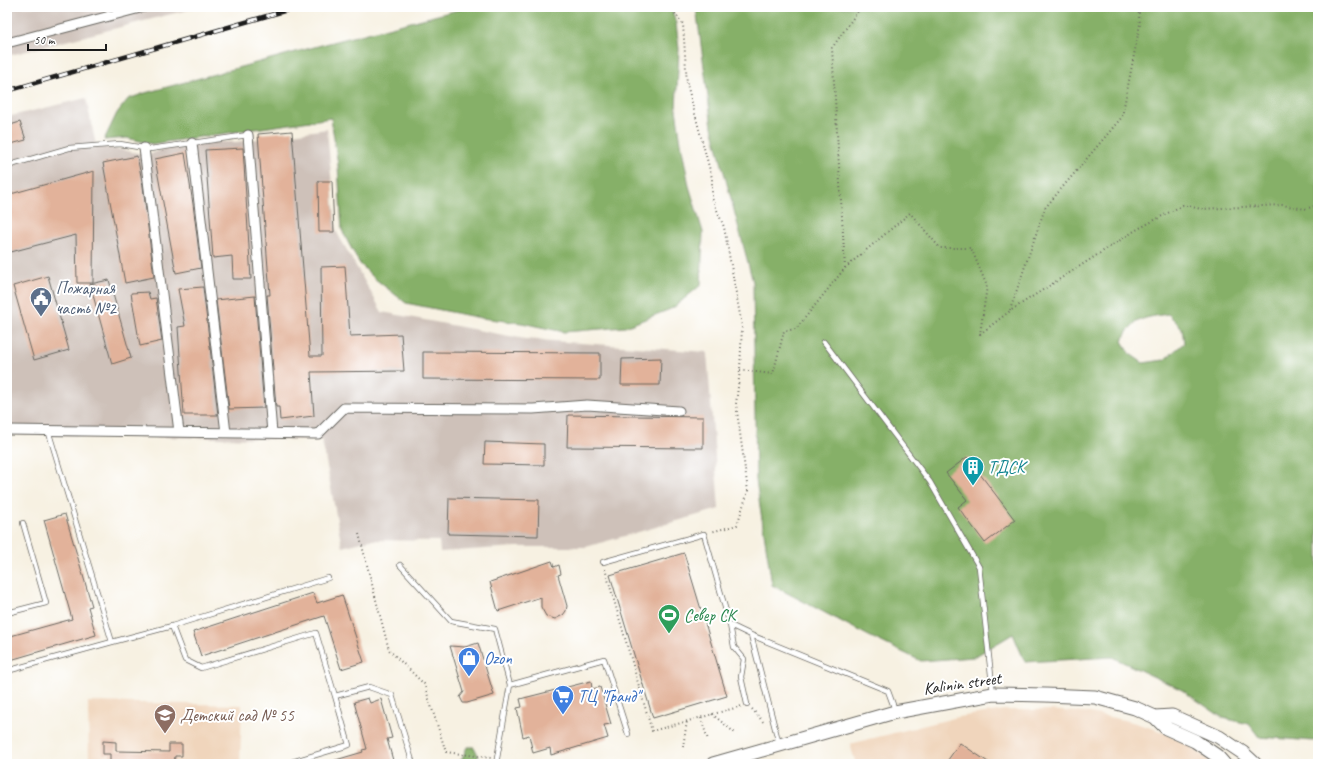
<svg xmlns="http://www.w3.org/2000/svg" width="1325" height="771" font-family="Caveat,sans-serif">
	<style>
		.built { fill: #f0d5bc }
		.industrial { fill: #cec1b9 }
		.forest { fill: #86b068; stroke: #516642; fill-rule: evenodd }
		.building { fill: #e2b29a }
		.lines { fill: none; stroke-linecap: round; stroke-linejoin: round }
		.service-casing { stroke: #696761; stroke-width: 6 }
		.minor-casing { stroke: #696761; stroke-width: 11 }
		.secondary-casing { stroke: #696761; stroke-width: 15 }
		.path { stroke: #696761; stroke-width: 2; stroke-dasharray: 1 3; stroke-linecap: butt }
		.service { stroke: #fff; stroke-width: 4.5 }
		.minor { stroke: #fff; stroke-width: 9 }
		.secondary { stroke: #fff; stroke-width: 13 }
		.rail-casing { stroke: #1c1c1c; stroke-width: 4.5 }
		.rail { stroke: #fff; stroke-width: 3; stroke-dasharray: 9; stroke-linecap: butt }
		.labels { text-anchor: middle; stroke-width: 4; stroke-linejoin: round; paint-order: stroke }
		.service-label { font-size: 17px; fill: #4e5e75; stroke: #fff; text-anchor: start }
		.culture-label { font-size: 17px; fill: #0d838f; stroke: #fff; text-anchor: start }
		.leisure-label { font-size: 17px; fill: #27864d; stroke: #fff; text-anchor: start }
		.shop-label { font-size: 17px; fill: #366cbe; stroke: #fff; text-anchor: start }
		.street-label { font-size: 17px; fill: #1c1c1c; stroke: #fff }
		.education-label { font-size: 17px; fill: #785e54; stroke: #fff; text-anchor: start }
	</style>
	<rect width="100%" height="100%" fill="#fff"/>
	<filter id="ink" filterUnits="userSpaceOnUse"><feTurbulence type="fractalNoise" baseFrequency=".025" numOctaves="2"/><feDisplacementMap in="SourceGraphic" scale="8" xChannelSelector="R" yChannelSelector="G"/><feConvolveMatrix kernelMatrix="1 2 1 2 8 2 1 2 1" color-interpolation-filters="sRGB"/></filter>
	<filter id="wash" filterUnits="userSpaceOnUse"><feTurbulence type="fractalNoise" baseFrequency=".012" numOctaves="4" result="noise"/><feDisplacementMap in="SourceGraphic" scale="16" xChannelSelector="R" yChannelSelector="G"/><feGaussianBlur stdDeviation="0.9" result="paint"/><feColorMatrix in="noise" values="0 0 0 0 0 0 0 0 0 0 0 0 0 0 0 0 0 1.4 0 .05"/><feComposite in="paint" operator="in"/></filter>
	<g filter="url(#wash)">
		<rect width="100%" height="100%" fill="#f7f1e2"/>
		<!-- built -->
		<path class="built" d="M88,702L242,705L240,764H89Z
			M1004,710H1049L1090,713L1129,721L1163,732L1190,746L1207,759L1211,764H856L850,744L958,717Z"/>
		<!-- industrial -->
		<path class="industrial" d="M7,7H199L7,56Z
			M86,98L96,145L148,155L173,145L205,142H236L327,129L336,231L382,312L525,339L707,352L719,509L586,547H516L440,552L439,541L370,540L342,547L322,440L7,434V117Z"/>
		<!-- forest -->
		<path class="forest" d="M469,7H671L676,23L679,49L676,109L681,143L689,186L703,232L701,285L673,308L625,327L564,332L522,323L481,318L406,303L374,278L360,264L349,244L342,230L338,165L331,118L152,144L127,138L104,140L117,113L128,99L145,93L329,43Z
			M696,7H1318V739L1314,741L1259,737L1249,724L1223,718L1182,690L1112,657L1025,662L1013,634L974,657L921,661L869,636L772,585L756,480L753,282L712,127ZM1168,314L1182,328L1184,343L1164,360L1143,363L1130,354L1122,341C1134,317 1144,318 1168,314Z
			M467,747H474L478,755L479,764H456L462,759Z"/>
		<g id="blocks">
			<!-- building -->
			<path class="building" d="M20,122L26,140L7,145V126Z
				M292,131L310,356H322L321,267L345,266L350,336L401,334L404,371L311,372L314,416L280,420L279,407H276L267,295H270L258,134Z
				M243,148L251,279H233L232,256L213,258L205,150Z
				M185,153L193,204L201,268L176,273L155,159Z
				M137,156L143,186L154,277L125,283L103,163Z
				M94,171L93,283H77L76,235L7,253V195Z
				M318,181H332L334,232H319Z
				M48,276L69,350L34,360L13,286Z
				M109,280L131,358L112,364L90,284Z
				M203,287L218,415H184L178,327L185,326L178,289Z
				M148,292L150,299L156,298L162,341L140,346L131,293Z
				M255,296L264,408L229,409L216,300Z
				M423,352L600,353V380L423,379Z
				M661,358L660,385H621L622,359Z
				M568,415L703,417V448L567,447Z
				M485,442L544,444V465L484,464Z
				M967,457L1015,520L985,543L958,507L967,500L946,473Z
				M449,498L539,500L538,536L448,534Z
				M65,514L92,606L88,607L96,635L7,661V637L72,619L44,520Z
				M684,553L727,696L653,718L610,575Z
				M552,561L554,567L559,565L561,574L558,575L567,606L566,611L563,615L555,619L546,616L541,607V597L498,611L490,582Z
				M313,593L317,603L342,595L364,662L341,669L324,616L201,656L193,632Z
				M478,643L494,695L467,703H463L460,697L464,692L450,646L465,647Z
				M591,681L592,689L600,687L611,724L604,725L608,738L551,755L550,748L533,753L529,735L523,737L517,708L522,707L520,699Z
				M368,698L370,703L381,699L392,738L387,739L394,764H329V762L363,752L362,750L367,749L354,702Z
				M103,741L116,742V751L169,752V744H182V756H175L174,764H110V754H103Z
				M960,743L991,764H945Z"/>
		</g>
	</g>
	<g filter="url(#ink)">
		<use href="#blocks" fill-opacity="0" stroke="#696761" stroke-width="1"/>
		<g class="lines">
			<!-- service casing -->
			<g class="service-casing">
				<path id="service" d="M7,166L69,148L120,144L150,149L248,135
					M824,342L930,482L979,567L993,693
					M603,562L704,534L730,625L751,635
					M400,565L451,621L495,629L510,685L496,764
					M328,578L172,626L185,660L201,668L316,633L335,696
					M7,613L46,603L23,523
					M730,625L734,647L744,659L741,677L747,704
					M112,642L172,626
					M7,671L112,642L48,430
					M510,685L604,659L628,734
					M779,744L751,635L888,691L895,710
					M285,764L349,745L335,696L369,687L392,695L413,764"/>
			</g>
			<!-- minor casing -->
			<g class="minor-casing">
				<path id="minor" d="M7,43L144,7
					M248,135L272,433
					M192,143L226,433
					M144,148L179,432
					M7,430L318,434L344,408L533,409L587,405L679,411"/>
			</g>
			<!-- secondary casing -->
			<g class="secondary-casing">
				<path id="secondary" d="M1155,717L1166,728L1195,741L1217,756L1224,764
					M713,764L895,712L993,694L1045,695L1095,697L1135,708L1155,717L1172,716L1219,737L1243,753L1255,764"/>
			</g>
			<!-- path -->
			<path class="path" d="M670,7L683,24L687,84L712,178V198L724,227L742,326L740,370L736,404L748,491L737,525L711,532
				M845,268L832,48L858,11L867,7
				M1010,310L1045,208L1122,117L1140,24L1138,7
				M740,370L773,374L784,331L796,329L845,268L910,213L940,248H971L987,286L980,334L1010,311L1136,230L1183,205L1201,209L1282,205L1305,209L1318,205
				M359,534L389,650L424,684L446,752L491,758
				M605,569L652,731L742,706
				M752,709L765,724
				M712,714L735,733
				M701,718L708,740
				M683,747L687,721"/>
			<!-- service -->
			<use href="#service" class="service"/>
			<!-- minor -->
			<use href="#minor" class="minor"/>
			<!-- secondary -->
			<use href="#secondary" class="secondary"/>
			<!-- rail casing -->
			<g class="rail-casing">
				<path id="rail" d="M7,91L298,7"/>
			</g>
			<!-- rail -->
			<use href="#rail" class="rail"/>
		</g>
	</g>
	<!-- icons -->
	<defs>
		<g id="civic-pin" transform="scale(1.15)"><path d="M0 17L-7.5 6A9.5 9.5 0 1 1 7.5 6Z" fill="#5c6f8a" stroke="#fff"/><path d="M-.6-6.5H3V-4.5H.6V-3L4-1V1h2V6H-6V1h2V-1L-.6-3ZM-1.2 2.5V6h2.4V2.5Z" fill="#fff"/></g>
		<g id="building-pin" transform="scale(1.15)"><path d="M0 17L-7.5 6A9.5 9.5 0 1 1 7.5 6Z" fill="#0f9aa8" stroke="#fff"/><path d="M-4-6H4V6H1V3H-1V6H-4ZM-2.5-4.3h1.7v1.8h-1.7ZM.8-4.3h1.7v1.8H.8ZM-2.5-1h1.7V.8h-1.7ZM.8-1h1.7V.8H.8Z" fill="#fff"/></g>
		<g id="stadium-pin" transform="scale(1.15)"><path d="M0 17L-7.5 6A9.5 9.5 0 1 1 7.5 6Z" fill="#2e9e5b" stroke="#fff"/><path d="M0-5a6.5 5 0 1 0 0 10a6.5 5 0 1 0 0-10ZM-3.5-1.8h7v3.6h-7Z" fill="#fff"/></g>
		<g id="shop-pin" transform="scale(1.15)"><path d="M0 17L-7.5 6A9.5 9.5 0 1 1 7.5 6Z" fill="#3f7fe0" stroke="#fff"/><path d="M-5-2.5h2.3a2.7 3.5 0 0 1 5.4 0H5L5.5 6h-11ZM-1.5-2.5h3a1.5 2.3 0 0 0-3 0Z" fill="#fff"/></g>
		<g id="supermarket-pin" transform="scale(1.15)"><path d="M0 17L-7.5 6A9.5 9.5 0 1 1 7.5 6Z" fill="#3f7fe0" stroke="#fff"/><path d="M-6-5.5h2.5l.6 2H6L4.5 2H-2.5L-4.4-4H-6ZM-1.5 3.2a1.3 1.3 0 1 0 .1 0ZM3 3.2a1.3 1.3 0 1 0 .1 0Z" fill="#fff"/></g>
		<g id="school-pin" transform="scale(1.15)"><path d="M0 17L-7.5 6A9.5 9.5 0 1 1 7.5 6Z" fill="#8d6e63" stroke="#fff"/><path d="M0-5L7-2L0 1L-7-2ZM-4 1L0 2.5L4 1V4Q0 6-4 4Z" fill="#fff"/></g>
	</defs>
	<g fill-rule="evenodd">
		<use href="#civic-pin" x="41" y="298"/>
		<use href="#building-pin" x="973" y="467"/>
		<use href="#stadium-pin" x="669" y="615"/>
		<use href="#shop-pin" x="469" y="658"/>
		<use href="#supermarket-pin" x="563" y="696"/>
		<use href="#school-pin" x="165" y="715"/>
	</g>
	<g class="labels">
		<!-- service labels -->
		<g class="service-label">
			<text x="56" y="294">Пожарная<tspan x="56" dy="20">часть №2</tspan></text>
		</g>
		<!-- culture labels -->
		<g class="culture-label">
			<text x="988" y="473">ТДСК</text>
		</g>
		<!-- leisure labels -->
		<g class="leisure-label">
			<text x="684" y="621">Север СК</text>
		</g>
		<!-- shop labels -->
		<g class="shop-label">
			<text x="484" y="664">Ozon</text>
			<text x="578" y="702">ТЦ "Гранд"</text>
		</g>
		<!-- street labels -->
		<g class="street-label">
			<text transform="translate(962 683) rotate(-8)" y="6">Kalinin street</text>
		</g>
		<!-- education labels -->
		<g class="education-label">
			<text x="180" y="721">Детский сад № 55</text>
		</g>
	</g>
	<!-- margin -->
	<rect width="1325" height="771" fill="none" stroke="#fff" stroke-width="24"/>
	<!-- scale -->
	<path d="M28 44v6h78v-6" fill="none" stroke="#1c1c1c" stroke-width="2"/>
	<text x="34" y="44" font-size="12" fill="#1c1c1c" stroke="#ffffff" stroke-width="3" paint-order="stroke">50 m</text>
</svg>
